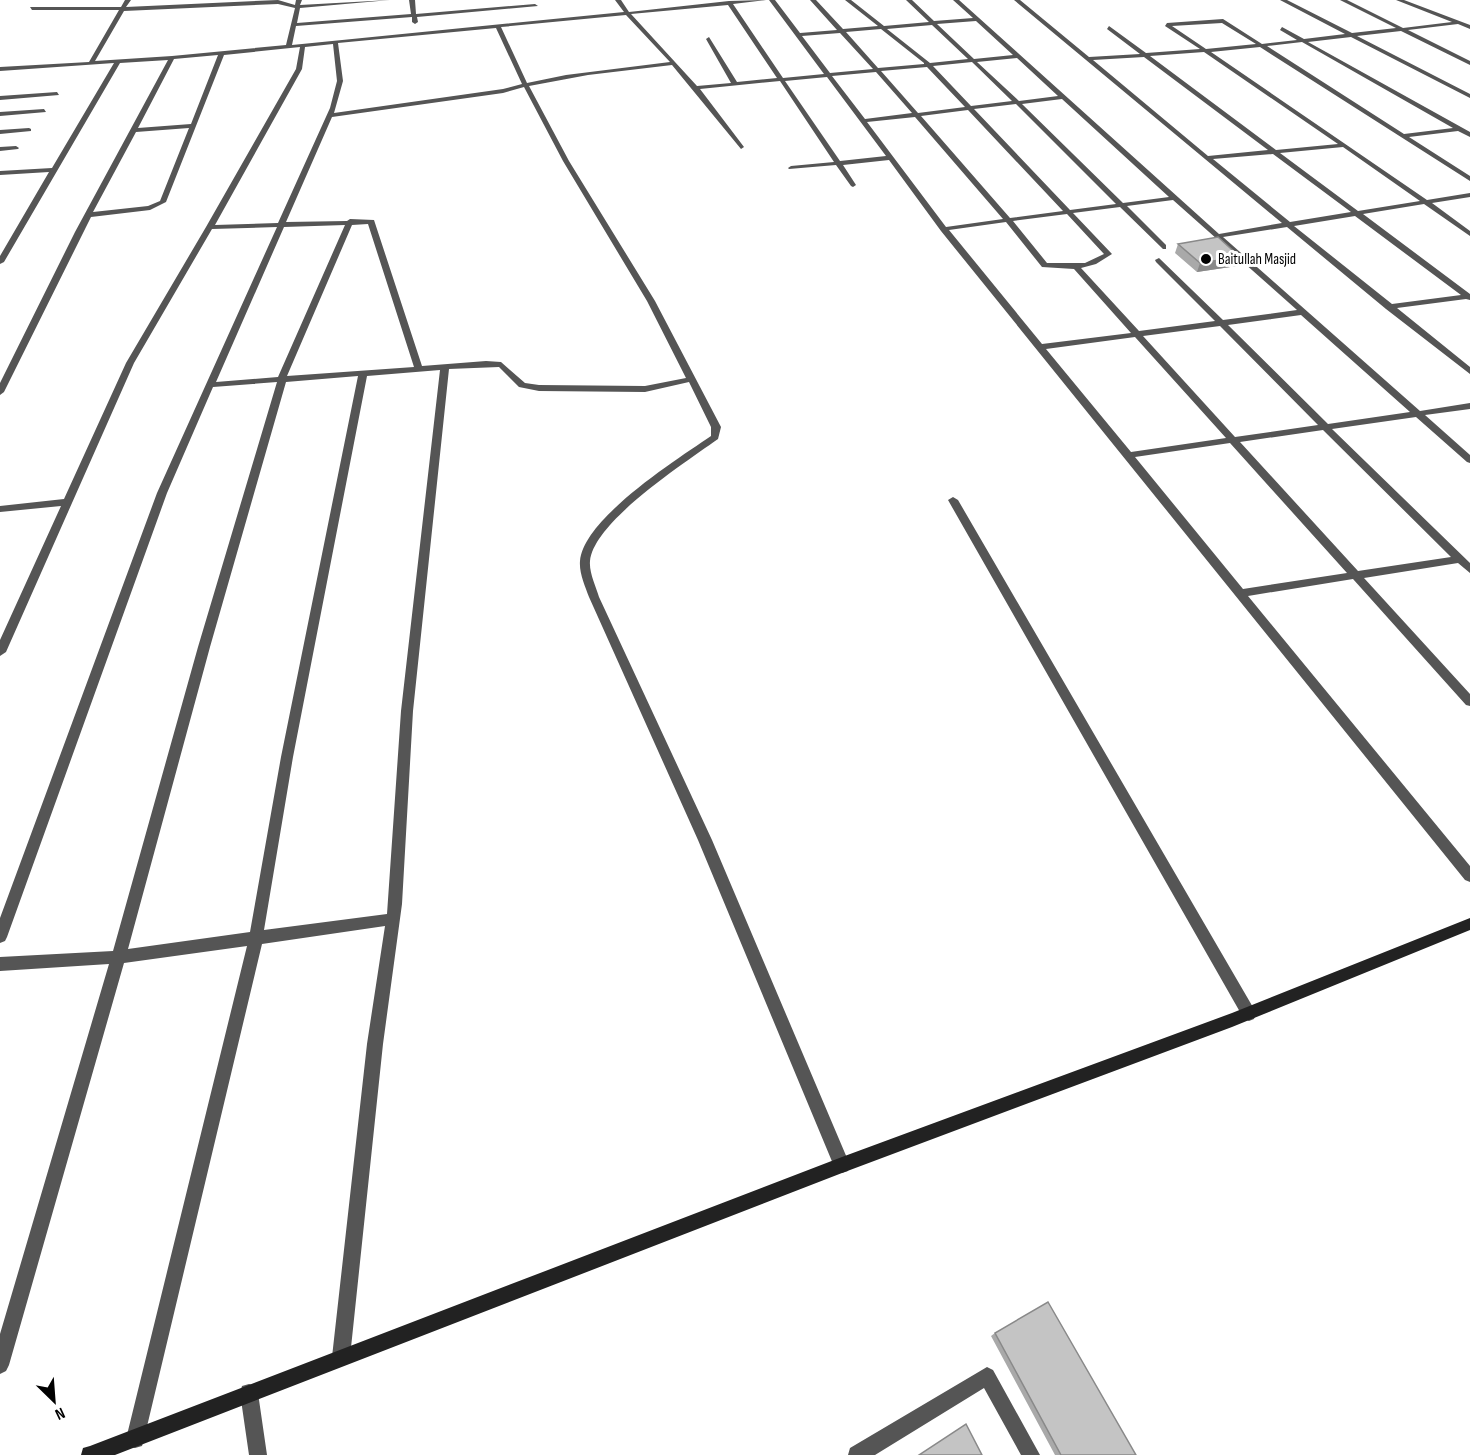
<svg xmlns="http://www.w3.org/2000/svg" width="1470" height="1455" font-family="'Sofia Sans Condensed',sans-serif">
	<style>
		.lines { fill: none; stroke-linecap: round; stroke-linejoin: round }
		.minor { fill: #555; fill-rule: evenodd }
		.secondary { fill: #222; fill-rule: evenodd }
		.wall { fill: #a9a9a9 }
		.shaded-wall { fill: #898989 }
		.building { fill: #c4c4c4; stroke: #898989; stroke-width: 1.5 }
		.poi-dot { fill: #000; stroke: #fff; stroke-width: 2 }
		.labels { text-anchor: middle; stroke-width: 6; stroke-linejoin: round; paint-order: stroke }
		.far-poi-label { font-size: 15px; fill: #000; stroke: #fff; text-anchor: start }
	</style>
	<rect width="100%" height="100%" fill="#fff"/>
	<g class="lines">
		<!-- minor -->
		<path class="minor" d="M125,0H131L126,7L278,0L295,5L296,0H302L300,5L390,0L300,8L297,23L411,14L409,0H415L416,14L535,4L538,6L417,17L418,22L415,24L412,22V17L296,26L292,45L624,12L615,0H621L629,12L729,1L766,0L733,4L783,78L824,74L769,0H775L800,33L837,30L810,0H816L843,29L878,26L845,0H851L884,26L929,22L906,0H912L934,21L973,18L953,0H959L1219,234L1282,223L1014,0H1020L1089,57L1140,54L1107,29L1109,26L1146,53L1200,49L1165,26L1167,23L1223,19L1262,44L1297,40L1280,30L1282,27L1304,39L1345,34L1280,0H1287L1352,33L1396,28L1340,0H1347L1403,28L1452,22L1396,0H1404L1470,25V29L1458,24L1408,30L1470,61V65L1401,31L1357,36L1470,94V98L1351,37L1308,42L1470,132V137L1458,131L1409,137L1470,176V181L1260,47L1211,52L1427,200L1470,193V197L1432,203L1470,231V236L1424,204L1363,214L1470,294V300L1466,299L1397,308L1470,367V374L1386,309L1287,227L1223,237L1420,411L1470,403V409L1425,415L1470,455V463L1467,462L1416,417L1332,429L1470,563V573L1458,563L1364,578L1470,694V706L1466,705L1353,579L1248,596L1470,866V882L1465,880L941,231L889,160L843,165L856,185L853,187L851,186L836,165L789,169L788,168L791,166L834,162L780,81L700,89L744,147L741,149L672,65L588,75L529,86L569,161L655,301L721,427L718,439C686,462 594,521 590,561C589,573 596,586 599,597L712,840L850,1165L848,1171L842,1173L836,1171L698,840L589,597C585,586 579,573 580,561C584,518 676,460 711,436V427L689,382L645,392L539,391L519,387L499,367L449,369L413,711L402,904L383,1044L350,1357L347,1363L341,1366L335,1363L332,1357L367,1044L385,926L262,944L144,1439L142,1446L135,1448L128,1446L126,1439L247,946L124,963L9,1365L6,1371L0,1374V1334L109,964L0,971V957L113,951L198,647L277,382L213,387L167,493L7,937L5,941L0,943V918L157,493L277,227L212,229L134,363L6,652L0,656V640L61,506L0,512V506L64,499L126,363L206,227L296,69L300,47L224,55L166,202L150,210L91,217L4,392L0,395V383L75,232L168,60L120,63L4,262L0,264V256L49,172L0,175V171L52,168L114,63L0,71V67L89,62L119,10H32L30,7H121ZM278,4L295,8L286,45L172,56L95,61L124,11ZM728,5L777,78L737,82L709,37L706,39L731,83L697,86L631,14ZM626,15L670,62L566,75L527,83L501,27ZM976,21L1013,55L974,59L937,24ZM1222,23L1256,44L1206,49L1172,26ZM932,25L968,59L930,63L887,29ZM496,28L522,84L503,89L334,113L343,81L338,43ZM881,29L924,63V64L878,68L846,32ZM840,33L873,69L830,73L802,36ZM1302,42L1453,128L1404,134L1267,46ZM333,44L337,81L330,108L278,223L215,225L302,69L305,47ZM1204,52L1338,144L1276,150L1150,56ZM218,55L191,124L138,128L174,59ZM1144,57L1268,150L1208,156L1093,60ZM1017,58L1058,96L1019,101L977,62ZM972,62L1012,101L971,106L933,66ZM927,67L965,107L918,113L881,71ZM876,72L912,113L865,119L832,76ZM827,77L886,156L840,161L785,81ZM524,87L563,161L647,301L686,378L645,386L539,385L525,383L501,362L486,361L422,366L374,220L350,219L347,221L286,222L332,117L503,93ZM1062,99L1169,197L1123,203L1022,104ZM1016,104L1116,204L1070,210L974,109ZM968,110L1063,211L1010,218L921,116ZM915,117L1003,219L946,227L867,122ZM189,128L160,201L148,206L93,212L136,132ZM1343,147L1420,201L1358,211L1280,153ZM1273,154L1351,212L1290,222L1213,159ZM1173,200L1297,310L1223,320L1159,258L1155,260L1156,262L1215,321L1139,331L1081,268L1096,264L1112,254L1073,213L1120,207L1163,249H1166V245L1127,206ZM1067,214L1104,254L1085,263H1047L1013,221ZM1355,216L1461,295L1392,304L1294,226ZM1006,222L1042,267L1074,269L1131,333L1042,344L949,230ZM368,224L414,367L287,376L352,225ZM345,225L278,377L216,382L284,227ZM1301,315L1410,412L1328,424L1228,325ZM1220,326L1318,425L1235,437L1143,336ZM1135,337L1226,438L1131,452L1046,349ZM440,370L401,711L387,914L264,930L293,757L367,376ZM358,376L281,757L250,932L128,949L210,647L286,382ZM1323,430L1451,557L1358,571L1240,442ZM1230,443L1347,573L1243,589L1135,457Z
			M57,92L59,95L0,100V96Z
			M44,109L46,112L0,116V112Z
			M29,128L31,129V131L0,134V130Z
			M16,146L19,148L18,149L0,151V147Z
			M953,497L958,500L1254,1009L1256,1014L1254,1019L1249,1021L1244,1019L948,500Z
			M987,1367L993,1370L1040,1455H1021L984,1388L875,1455H848L850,1448Z
			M249,1384L256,1386L258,1393L267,1455H249L240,1393L242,1386Z"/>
		<!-- secondary -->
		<path class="secondary" d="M1470,918V930L1232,1027L842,1173L115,1455H81L83,1448L90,1446L842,1157L1232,1013Z"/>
	</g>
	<!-- wall -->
	<path class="wall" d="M1178,244L1240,257L1237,266L1197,272L1175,253Z
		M995,1333L1136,1455H1055L991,1336Z"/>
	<!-- shaded-wall -->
	<path class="shaded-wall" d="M1240,257L1237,266L1197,272L1200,263Z"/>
	<!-- building -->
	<path class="building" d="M1218,237L1240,257L1200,263L1178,244Z
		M1048,1302L1136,1455H1061L995,1333Z
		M966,1424L982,1455H919Z"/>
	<!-- markers -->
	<circle class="poi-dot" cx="1206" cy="259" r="6"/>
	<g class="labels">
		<!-- far-poi labels -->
		<g class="far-poi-label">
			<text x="1218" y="264">Baitullah Masjid</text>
		</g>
	</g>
	<!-- north arrow -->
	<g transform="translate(54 1401) rotate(155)" stroke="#ffffff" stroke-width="4.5" paint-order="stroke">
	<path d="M0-4.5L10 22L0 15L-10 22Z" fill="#000000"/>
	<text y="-9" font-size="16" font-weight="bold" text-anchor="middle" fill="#000000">N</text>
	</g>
</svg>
